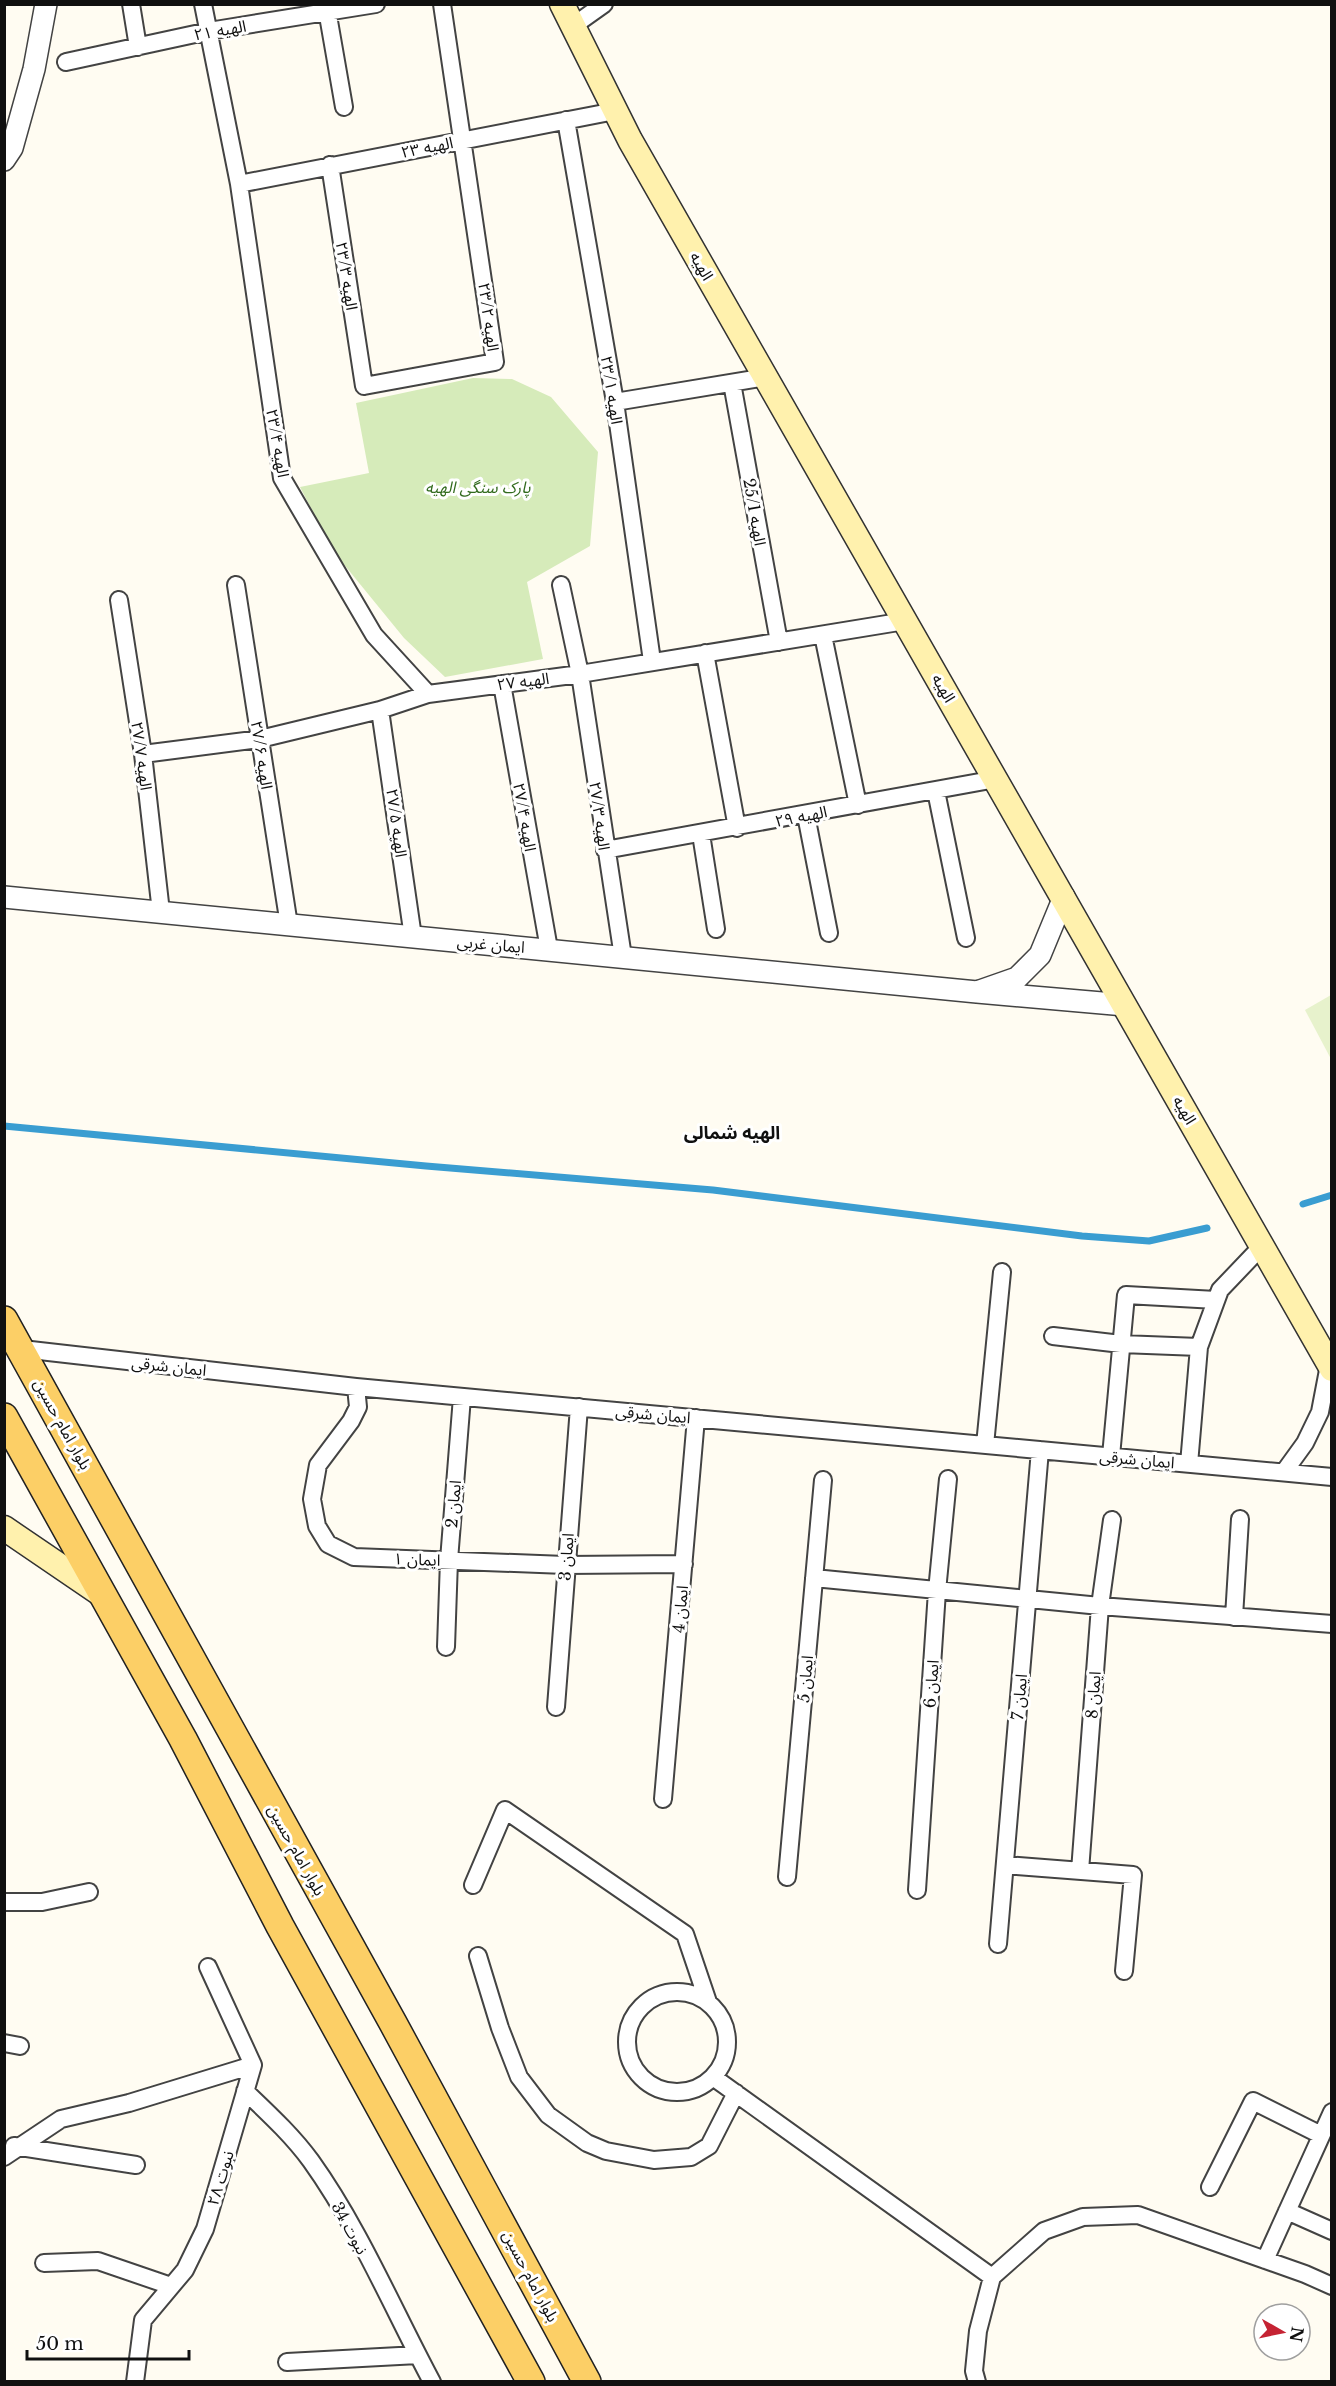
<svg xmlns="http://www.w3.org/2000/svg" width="1336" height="2386" font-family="'Libre Baskerville','Noto Sans Arabic',serif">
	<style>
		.green { fill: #d6ebba }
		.pitch { fill: #e7f2cc }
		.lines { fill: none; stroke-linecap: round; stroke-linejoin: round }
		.stream { stroke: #3a9dd1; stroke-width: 7 }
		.minor-casing { stroke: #434343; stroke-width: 20 }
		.tertiary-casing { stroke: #434343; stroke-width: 24 }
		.secondary-casing { stroke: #323232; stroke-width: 27 }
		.primary-casing { stroke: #212121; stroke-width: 30 }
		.minor { stroke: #fff; stroke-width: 16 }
		.tertiary { stroke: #fff; stroke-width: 21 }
		.secondary { stroke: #fff1ad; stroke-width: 24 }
		.primary { stroke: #fccf66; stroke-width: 27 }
		.labels { text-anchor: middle; stroke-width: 6; stroke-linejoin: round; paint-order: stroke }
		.street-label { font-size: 16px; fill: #101010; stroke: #fff }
		.park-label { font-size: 16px; font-style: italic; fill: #316a1d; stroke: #fff }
		.neighbourhood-label { font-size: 18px; font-weight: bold; fill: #101010; stroke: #fff }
	</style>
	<rect width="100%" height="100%" fill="#fffcf2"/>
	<!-- green -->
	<path class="green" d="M473,378L512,379L551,397L598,452L590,546L527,582L543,659L445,677L404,638L333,551L300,487L369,473L356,403Z"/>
	<!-- pitch -->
	<path class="pitch" d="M1331,995V1059L1305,1010Z"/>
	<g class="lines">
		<!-- stream -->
		<path class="stream" d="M4,1126L426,1166L713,1190L1082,1236L1149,1241L1207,1228
			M1303,1204L1332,1195"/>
		<!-- minor casing -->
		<g class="minor-casing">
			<path id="minor" d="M131,4L138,47
				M203,4L239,184L282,478L374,635L428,694
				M326,4L344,107
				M573,26L604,4
				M66,62L209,31L376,4
				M566,120L615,402L652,661
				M330,165L364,386L495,362L442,4
				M239,184L615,111
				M732,383L779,642
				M615,402L766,377
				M236,585L289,925
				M561,585L580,674L623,957
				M119,600L143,754L161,912
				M823,635L858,805
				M705,653L737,828
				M502,684L549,949
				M380,710L413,937
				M143,754L260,739L380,710L428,694L580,674L905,621
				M936,791L966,938
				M806,815L829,933
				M701,834L716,929
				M605,850L996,779
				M1053,1336L1121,1344L1199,1347L1220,1290L1262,1246
				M22,1349L356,1387L1332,1477
				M356,1387L358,1407L351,1421L318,1465L312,1499L317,1526L328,1544L354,1557L565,1565L684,1564
				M985,1445L1002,1272
				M1111,1456L1126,1295L1216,1300
				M1189,1464L1199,1347
				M1284,1472L1305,1443L1320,1412L1329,1365
				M814,1578L1100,1606L1332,1624
				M1234,1617L1240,1519
				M446,1647L449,1560L462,1397
				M556,1707L579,1407
				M663,1799L696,1418
				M1005,1865L1133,1875L1124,1971
				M1080,1871L1100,1606L1112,1520
				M787,1877L823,1480
				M473,1885L505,1810L685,1934L708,2002
				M917,1890L937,1591L948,1479
				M4,1902H42L89,1892
				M998,1944L1040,1450
				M478,1956L500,2028L519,2077L548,2115L587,2143L606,2151L654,2160L691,2157L709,2146L736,2093
				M627 2042a50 50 0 1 1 100 0a50 50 0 1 1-100 0Z
				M4,2043L20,2046
				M713,2077L992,2277
				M245,2091C268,2113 292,2135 311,2161C359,2228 393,2309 432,2382
				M14,2146L136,2165
				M4,2157L61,2119L129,2103L253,2065
				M1210,2187L1253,2101L1321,2135
				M1287,2211L1332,2231
				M1265,2260L1332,2112
				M44,2263L98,2261L171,2286
				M287,2362L418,2355
				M135,2382L143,2320L185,2270L205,2229L253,2065L208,1967
				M977,2382L974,2371L978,2331L992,2277L1044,2231L1083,2217L1138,2215L1305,2274L1332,2286"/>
		</g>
		<!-- tertiary casing -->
		<g class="tertiary-casing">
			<path id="tertiary" d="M4,160L12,148L34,69L46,4
				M4,897L977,992
				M1064,897L1040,955L1017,978L977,992L1125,1005"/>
		</g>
		<!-- secondary casing -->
		<g class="secondary-casing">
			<path id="secondary" d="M562,4L630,140L1332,1369
				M4,1528L104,1596"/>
		</g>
		<!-- primary casing -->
		<g class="primary-casing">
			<path id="primary" d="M4,1320L393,2023L587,2382
				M4,1417L183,1739L280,1926L531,2382"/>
		</g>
		<!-- minor -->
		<use href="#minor" class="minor"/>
		<!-- tertiary -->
		<use href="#tertiary" class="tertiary"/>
		<!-- secondary -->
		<use href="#secondary" class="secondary"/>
		<!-- primary -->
		<use href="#primary" class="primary"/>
	</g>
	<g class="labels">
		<!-- street labels -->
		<g class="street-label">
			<text transform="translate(220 30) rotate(-10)" y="6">الهیه ۲۱</text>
			<text transform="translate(427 147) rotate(-11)" y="6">الهیه ۲۳</text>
			<text transform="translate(702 266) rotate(60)" y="6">الهیه</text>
			<text transform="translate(347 276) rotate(81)" y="6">الهیه ۲۳/۳</text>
			<text transform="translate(489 317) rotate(82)" y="6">الهیه ۲۳/۲</text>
			<text transform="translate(612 390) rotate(81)" y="6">الهیه ۲۳/۱</text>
			<text transform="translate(278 443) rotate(80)" y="6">الهیه ۲۳/۴</text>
			<text transform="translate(755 512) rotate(80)" y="6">الهیه 25/1</text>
			<text transform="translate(523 681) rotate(-7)" y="6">الهیه ۲۷</text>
			<text transform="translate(944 688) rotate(60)" y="6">الهیه</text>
			<text transform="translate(262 755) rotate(81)" y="6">الهیه ۲۷/۶</text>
			<text transform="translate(142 756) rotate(82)" y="6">الهیه ۲۷/۷</text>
			<text transform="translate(600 816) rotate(82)" y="6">الهیه ۲۷/۳</text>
			<text transform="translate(801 816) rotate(-11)" y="6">الهیه ۲۹</text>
			<text transform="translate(525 817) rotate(80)" y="6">الهیه ۲۷/۴</text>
			<text transform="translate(397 823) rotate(82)" y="6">الهیه ۲۷/۵</text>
			<text transform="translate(491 944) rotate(5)" y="6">ایمان غربی</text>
			<text transform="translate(1185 1110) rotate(60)" y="6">الهیه</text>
			<text transform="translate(169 1366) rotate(6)" y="6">ایمان شرقی</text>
			<text transform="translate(653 1414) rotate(5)" y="6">ایمان شرقی</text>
			<text transform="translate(63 1424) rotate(61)" y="6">بلوار امام حسین</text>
			<text transform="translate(1137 1459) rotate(5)" y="6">ایمان شرقی</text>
			<text transform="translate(453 1504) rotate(-85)" y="6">ایمان 2</text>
			<text transform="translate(566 1557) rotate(-86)" y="6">ایمان 3</text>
			<text transform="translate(417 1559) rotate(2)" y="6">ایمان ۱</text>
			<text transform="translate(680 1609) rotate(-85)" y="6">ایمان 4</text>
			<text transform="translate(805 1679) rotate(-85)" y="6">ایمان 5</text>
			<text transform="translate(931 1684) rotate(-86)" y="6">ایمان 6</text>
			<text transform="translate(1093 1695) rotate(-86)" y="6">ایمان 8</text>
			<text transform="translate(1019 1697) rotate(-85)" y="6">ایمان 7</text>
			<text transform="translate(297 1850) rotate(61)" y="6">بلوار امام حسین</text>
			<text transform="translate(220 2178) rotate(-73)" y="6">نبوت ۲۸</text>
			<text transform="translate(350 2228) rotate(61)" y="6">نبوت 34</text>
			<text transform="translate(531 2276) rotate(62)" y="6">بلوار امام حسین</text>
		</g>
		<!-- park labels -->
		<g class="park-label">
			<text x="478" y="493">پارک سنگی الهیه</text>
		</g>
		<!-- neighbourhood labels -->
		<g class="neighbourhood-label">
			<text x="732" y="1139">الهیه شمالی</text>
		</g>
	</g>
	<!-- border -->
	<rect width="1336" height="2386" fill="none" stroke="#101010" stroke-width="12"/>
	<!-- north arrow -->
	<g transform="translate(1282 2332) rotate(99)"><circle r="28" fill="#ffffff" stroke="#9f9f9f" stroke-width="1.5"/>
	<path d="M0-4.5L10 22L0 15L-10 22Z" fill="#c52333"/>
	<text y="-9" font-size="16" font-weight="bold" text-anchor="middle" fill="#101010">N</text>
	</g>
	<!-- scale -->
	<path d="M27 2350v9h162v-9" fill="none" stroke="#101010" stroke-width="3"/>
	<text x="36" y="2350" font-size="18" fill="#101010" stroke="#ffffff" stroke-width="4.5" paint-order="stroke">50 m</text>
</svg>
